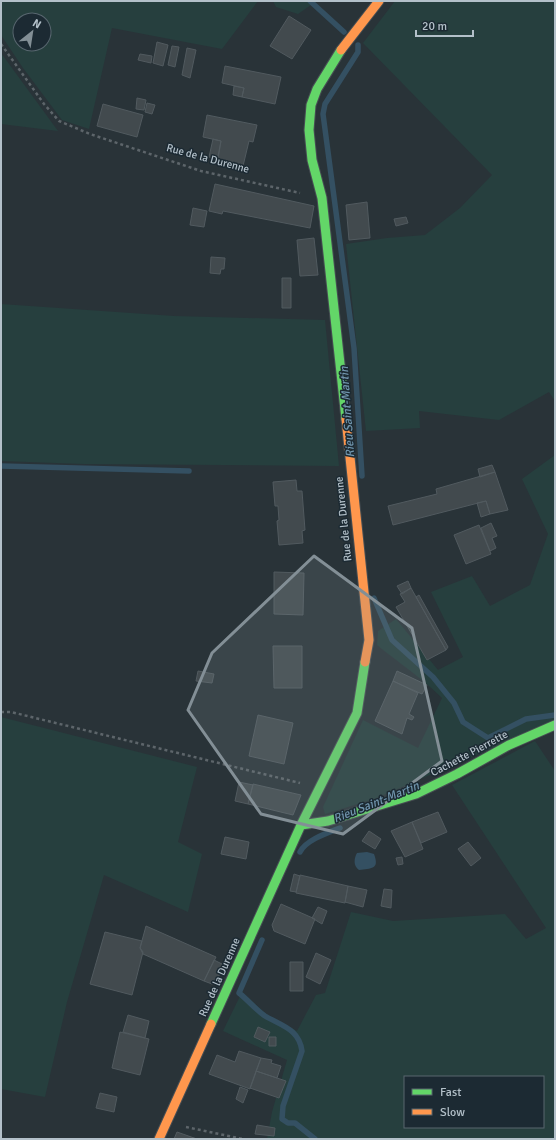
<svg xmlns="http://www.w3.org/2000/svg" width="556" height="1140" font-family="Signika,sans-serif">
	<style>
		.green { fill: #263f3e; fill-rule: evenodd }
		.water { fill: #345062 }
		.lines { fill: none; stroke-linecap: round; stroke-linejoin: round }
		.stream { stroke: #345062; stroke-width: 5.5 }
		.building { fill: #424a4e; stroke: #515a5f }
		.fast-casing { stroke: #474e53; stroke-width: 11 }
		.slow-casing { stroke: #474e53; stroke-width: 11 }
		.path { stroke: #5d656a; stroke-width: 2.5; stroke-dasharray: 3 3; stroke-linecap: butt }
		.fast { stroke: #63d668; stroke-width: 9 }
		.slow { stroke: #ff974d; stroke-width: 9 }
		.marked { fill: #838f96; fill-opacity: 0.2; stroke: #838f96; stroke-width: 3; stroke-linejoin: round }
		.labels { text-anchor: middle; stroke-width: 3; stroke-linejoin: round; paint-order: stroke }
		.street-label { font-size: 11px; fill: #b3c0c9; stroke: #1c2a33 }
		.water-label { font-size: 12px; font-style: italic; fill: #7196ae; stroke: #1c2a33 }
	</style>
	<rect width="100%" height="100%" fill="#293338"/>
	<!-- green -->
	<path class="green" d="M1,1H258L222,49L112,28L89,129L62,120L23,68L1,35ZM20,20H44V44H20Z
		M273,1H313L311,5L298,14L276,7Z
		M395,1H555V401L549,392L499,420L419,411L420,428L366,431L346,244L387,238L425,235L460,208L492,175L363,43Z
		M1,53L58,131L1,124Z
		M1,304L174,316L325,320L339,466L84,464L1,461Z
		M555,455V721L374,799L325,814L323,807L363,720L418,748L442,698C422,678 399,663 377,645L378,631L396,619L438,670L463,657L431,592L472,576L490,606L530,585L548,534L522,479Z
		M1,717L197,767L178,842L202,854L188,912L104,875L67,1002L45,1097L1,1089Z
		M535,741L555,771V1139H267L272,1112L287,1060L223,1031L242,992L266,1014L297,1031L316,995L325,993L351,912L393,921L505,914L526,939L546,928L452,785ZM405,1077H543V1127H405Z"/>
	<!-- water -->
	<path class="water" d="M367,852L374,854C380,870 371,868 359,870C353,866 354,858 357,853Z"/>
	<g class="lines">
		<!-- stream -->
		<path class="stream" d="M310,1L344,32
			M358,45V52L325,104L323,114L354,348L362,476
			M1,466L189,471
			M374,598L392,640L433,677L454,703L463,722L488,738L491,743
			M488,738L526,719L555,715
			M300,852C306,840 327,833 340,828
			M262,940L239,993C248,1000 256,1010 265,1016C282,1026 299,1029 302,1051L283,1106L282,1119L288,1123H295L315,1139"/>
	</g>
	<!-- building -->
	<path class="building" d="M289,16L311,30L292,59L270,46Z
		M157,42L168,45L163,66L153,63Z
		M172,46L179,47L175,67L168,65Z
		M187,48L196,50L190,78L182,75Z
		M140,54L152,56L151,63L138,60Z
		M225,66L281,77L275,104L242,97L244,88L222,83Z
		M234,86L244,88L242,97L233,95Z
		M137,98L146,100L144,110L136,109Z
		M147,103L155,105L152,114L145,112Z
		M103,104L143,115L137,137L97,126Z
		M207,115L257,125L253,142L249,141L243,166L217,161L221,141L203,137Z
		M213,139L221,141L218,159L209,157Z
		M215,184L314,206L310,228L223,211L222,214L209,211Z
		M367,202L370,238L349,240L346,205Z
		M193,208L207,211L204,227L190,225Z
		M406,217L408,223L396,226L394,219Z
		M314,238L318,275L300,276L297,240Z
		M211,257L225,258L224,269H221L220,274L210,273Z
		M282,278H291V308H282Z
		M492,465L495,472L480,477L478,469Z
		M495,472L508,510L490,514L486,501L393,525L388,506L437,494L436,489Z
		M296,480L297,491H302L305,530L302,531L303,543L279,545L277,521L279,520L278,506H275L273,482Z
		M486,501L490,514L481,517L477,503Z
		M491,523L497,536L492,538L496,548L490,551L481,528Z
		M479,525L491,554L466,564L454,535Z
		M274,572L304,573L303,615L274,614Z
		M408,581L411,588L402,594L397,586Z
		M411,588L446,650L427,660L396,607L405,602L400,594Z
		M419,595L448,647L446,650L416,597Z
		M273,646H302V688H274Z
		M198,671L214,674L212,683L196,681Z
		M397,671L427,685L422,694L393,681Z
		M393,681L418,693L409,714L414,717L412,720L407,718L402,734L375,721Z
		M258,715L293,723L284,764L249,756Z
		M239,782L253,785L248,804L235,801Z
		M253,784L301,795L293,815L248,804Z
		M438,812L447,832L421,843L412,822Z
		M412,822L423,849L405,857L391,831Z
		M369,831L381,839L375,849L362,841Z
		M225,837L249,842L246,859L221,854Z
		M468,842L481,858L471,866L458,849Z
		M402,857L403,864L398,865L396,858Z
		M294,874L300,876L296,892L290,891Z
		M300,875L348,886L345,903L296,893Z
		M348,886L367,890L363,907L345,902Z
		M384,889L392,890L391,908L381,906Z
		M281,904L315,919L305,944L274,931L272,925Z
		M318,907L327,911L322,924L312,918Z
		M146,926L216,957L204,981L143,954L140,948Z
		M105,932L142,941L140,948L143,952L132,995L90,984Z
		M316,953L331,960L320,984L306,977Z
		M214,960L224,965L216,982L212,984L204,981Z
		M290,962H303V991H290Z
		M128,1015L149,1021L145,1038L123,1032Z
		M258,1027L270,1032L265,1042L254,1037Z
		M120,1032L149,1039L140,1075L112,1068Z
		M269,1037H276V1046H269Z
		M239,1051L261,1058L250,1089L209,1074L217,1055L235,1062Z
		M261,1058L272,1060L271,1063L281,1066L277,1078L256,1071Z
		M256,1071L286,1081L279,1098L250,1088Z
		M240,1087L248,1090L243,1103L236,1099Z
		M100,1093L117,1097L114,1112L96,1108Z
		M257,1125L275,1128L274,1136L255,1134Z
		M177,1132L197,1139H174Z"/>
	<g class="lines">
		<!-- fast casing -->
		<g class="fast-casing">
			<path id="fast" d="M341,50L317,89L311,105L309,130L312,160L322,198L346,419
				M301,825L328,821L416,794L457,774L509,745L555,725
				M211,1024L301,825L357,713L365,662"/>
		</g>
		<!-- slow casing -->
		<g class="slow-casing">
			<path id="slow" d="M341,50L379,1
				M346,419L369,640L365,662
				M159,1139L211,1024"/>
		</g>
		<!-- path -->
		<path class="path" d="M1,44L44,104L59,121L90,134L201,171L300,193
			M1,712H11L300,783
			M186,1127L243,1139"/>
		<!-- fast -->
		<use href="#fast" class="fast"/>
		<!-- slow -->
		<use href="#slow" class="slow"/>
	</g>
	<!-- marked area -->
	<path class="marked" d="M314,556L412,628L442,761L343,834L261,814L188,710L212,653Z"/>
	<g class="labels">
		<!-- street labels -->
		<g class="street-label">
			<text transform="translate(208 158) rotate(15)" y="4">Rue de la Durenne</text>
			<text transform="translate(343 519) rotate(-96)" y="4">Rue de la Durenne</text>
			<text transform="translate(469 753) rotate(-28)" y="4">Cachette Pierrette</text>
			<text transform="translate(219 977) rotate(-66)" y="4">Rue de la Durenne</text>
		</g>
		<!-- water labels -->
		<g class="water-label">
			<text transform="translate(347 412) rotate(-94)" y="4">Rieu Saint-Martin</text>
			<text transform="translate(376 802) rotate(-22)" y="4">Rieu Saint-Martin</text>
		</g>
	</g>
	<!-- border -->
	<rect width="556" height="1140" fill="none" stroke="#b3c0c9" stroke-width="4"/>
	<!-- legend -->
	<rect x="404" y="1076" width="140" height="52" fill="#1c2a33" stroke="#58666f"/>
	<rect x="412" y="1089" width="20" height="6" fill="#63d668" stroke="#58666f"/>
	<text x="440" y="1096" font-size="12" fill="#b3c0c9">Fast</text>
	<rect x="412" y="1109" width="20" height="6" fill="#ff974d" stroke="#58666f"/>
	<text x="440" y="1116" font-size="12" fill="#b3c0c9">Slow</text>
	<!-- north arrow -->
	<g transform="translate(32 32) rotate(30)"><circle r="19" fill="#1c2a33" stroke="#58666f"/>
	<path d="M0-3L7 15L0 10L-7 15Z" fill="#838f96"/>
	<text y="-6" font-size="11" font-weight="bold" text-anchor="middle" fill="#b3c0c9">N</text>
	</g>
	<!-- scale -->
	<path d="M416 30v6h57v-6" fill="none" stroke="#b3c0c9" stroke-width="2"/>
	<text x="422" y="30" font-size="12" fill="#b3c0c9" stroke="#1c2a33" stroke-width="3" paint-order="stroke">20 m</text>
</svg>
